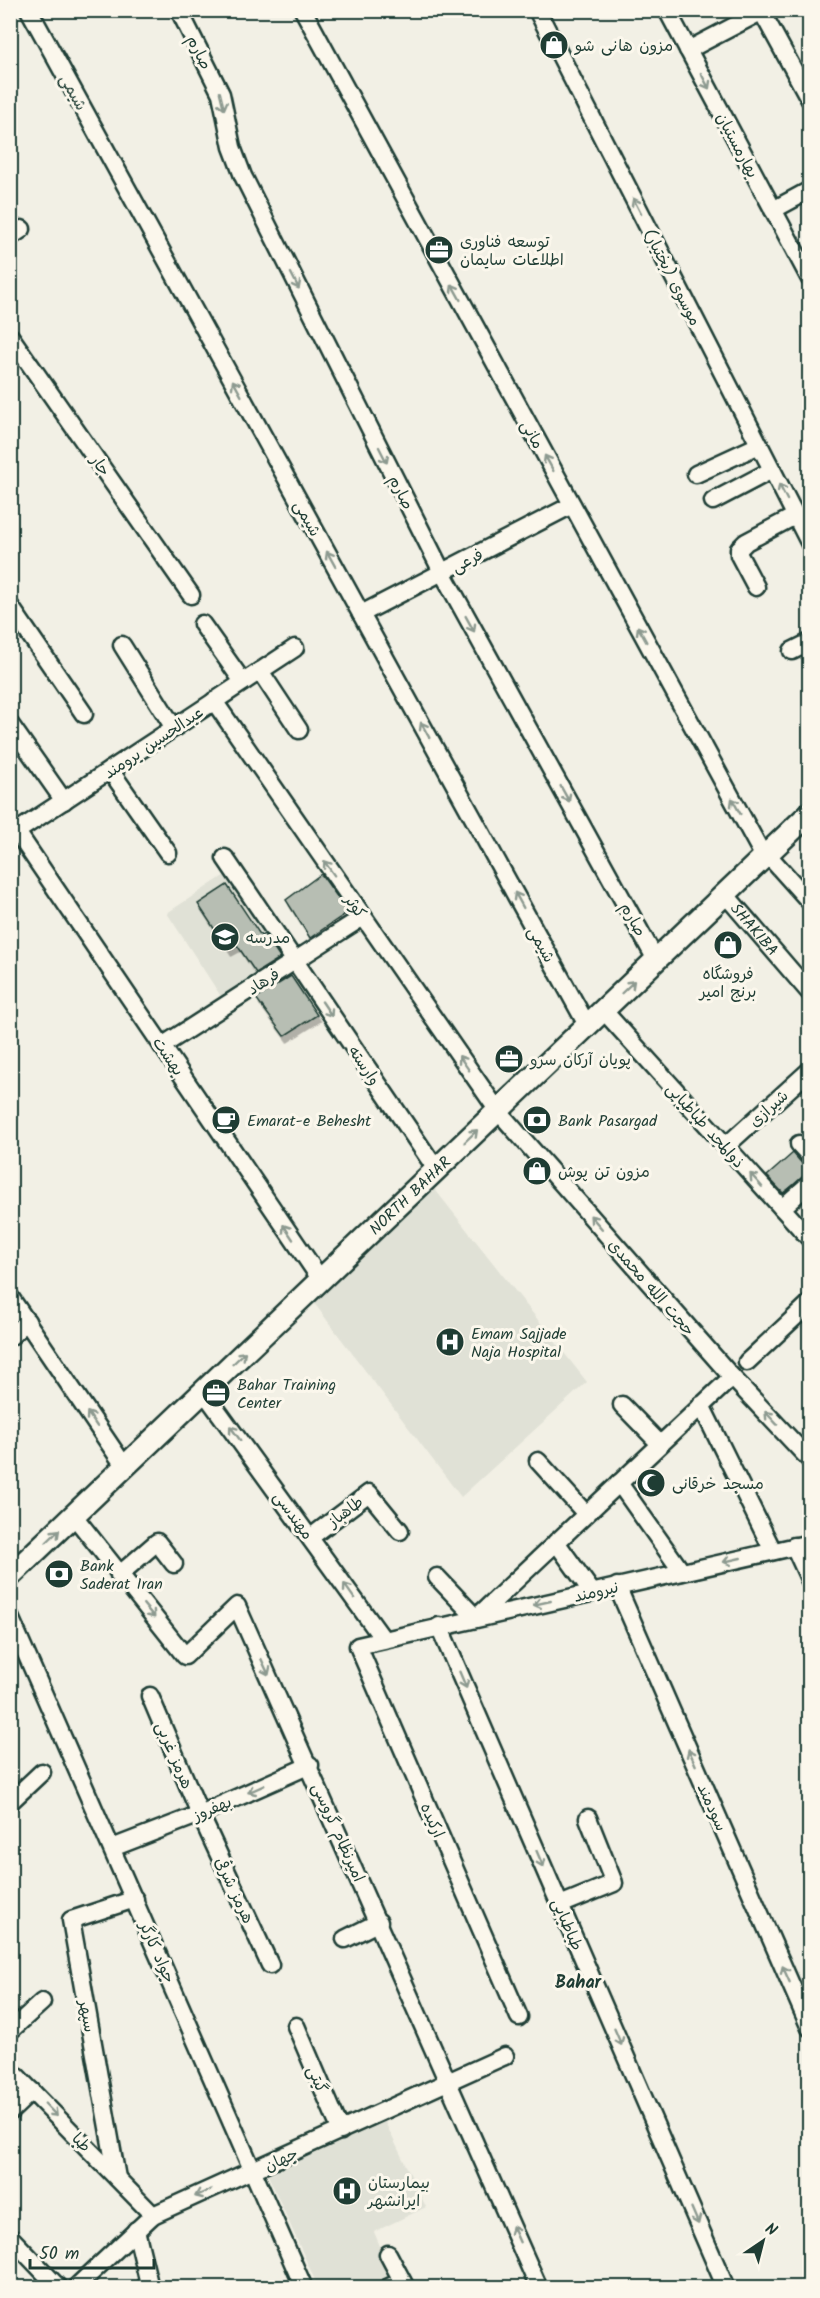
<svg xmlns="http://www.w3.org/2000/svg" width="820" height="2298" font-family="Kalam,'Playpen Sans Arabic',sans-serif">
	<style>
		.built { fill: #e0e1d6 }
		.building { fill: #b7beb3; stroke: #1f3d34; stroke-width: 1.5; filter: url(#shadow) }
		.lines { fill: none; stroke-linecap: round; stroke-linejoin: round }
		.minor-casing { stroke: #1f3d34; stroke-width: 21 }
		.major-casing { stroke: #1f3d34; stroke-width: 26 }
		.minor { stroke: #fbf7ec; stroke-width: 16 }
		.major { stroke: #fbf7ec; stroke-width: 21 }
		.oneway { stroke: #8d9a90 }
		.labels { text-anchor: middle; stroke-width: 6; stroke-linejoin: round; paint-order: stroke }
		.poi-label { font-size: 16px; fill: #1f3d34; stroke: #fbf7ec; text-anchor: start }
		.street-label { font-size: 16px; fill: #1f3d34; stroke: #fbf7ec }
		.neighbourhood-label { font-size: 18px; font-weight: bold; fill: #1f3d34; stroke: #fbf7ec }
	</style>
	<defs>
		<filter id="shadow"><feDropShadow dx="3.5" dy="6" stdDeviation="0" flood-color="#0004"/></filter>
	</defs>
	<rect width="100%" height="100%" fill="#f2f0e5"/>
	<filter id="ink" filterUnits="userSpaceOnUse"><feTurbulence type="fractalNoise" baseFrequency=".0167" numOctaves="2"/><feDisplacementMap in="SourceGraphic" scale="12" xChannelSelector="R" yChannelSelector="G"/><feConvolveMatrix kernelMatrix="1 2 1 2 8 2 1 2 1" color-interpolation-filters="sRGB"/></filter>
	<g filter="url(#ink)">
		<!-- built -->
		<path class="built" d="M225,875L283,961L222,998L167,913Z
			M433,1187L587,1382L461,1497L314,1303Z
			M385,2122L426,2207L374,2232L394,2279L373,2287H318L268,2175Z"/>
		<!-- building -->
		<path class="building" d="M321,874L348,912L310,938L286,900Z
			M227,885L261,936L264,934L280,958L256,973L237,945L228,950L198,904Z
			M291,976L317,1015L284,1036L256,998Z
			M793,1153L810,1173L783,1193L767,1176Z"/>
		<g class="lines">
			<!-- minor casing -->
			<g class="minor-casing">
				<g id="minor">
					<path d="M29,10L587,1025"/>
					<path d="M179,10L221,94L232,147L243,176L442,572L656,960"/>
					<path d="M303,10L764,857"/>
					<path d="M537,10L810,544"/>
					<path d="M667,10L810,279"/>
					<path d="M688,50L757,14H763L810,100"/>
					<path d="M773,210L810,190"/>
					<path d="M10,237L22,229"/>
					<path d="M10,336L191,595"/>
					<path d="M696,474L759,445"/>
					<path d="M713,501L772,470"/>
					<path d="M756,587L739,555V549L746,542L795,516"/>
					<path d="M10,606L84,714"/>
					<path d="M361,614L572,505"/>
					<path d="M202,624L243,682"/>
					<path d="M122,645L174,728"/>
					<path d="M792,651L810,642"/>
					<path d="M260,671L299,730"/>
					<path d="M214,701L498,1111L732,1377L810,1460"/>
					<path d="M10,724L64,801"/>
					<path d="M110,770L168,853"/>
					<path d="M17,832L321,1280"/>
					<path d="M10,836L295,648"/>
					<path d="M767,854L810,902"/>
					<path d="M225,858L436,1169"/>
					<path id="s1" d="M725,894L810,993"/>
					<path d="M603,1010L810,1239"/>
					<path d="M162,1046L363,917"/>
					<path d="M799,1144L810,1156"/>
					<path d="M726,1146L810,1070"/>
					<path d="M782,1208L810,1183"/>
					<path d="M10,1297L125,1467"/>
					<path d="M10,1337L27,1321"/>
					<path d="M747,1362L810,1303"/>
					<path d="M204,1392L383,1639"/>
					<path d="M622,1405L660,1444"/>
					<path d="M701,1405L773,1551"/>
					<path d="M538,1461L586,1514"/>
					<path d="M619,1483L682,1572"/>
					<path d="M74,1516L185,1656L237,1606L539,2288"/>
					<path d="M311,1537L369,1493L400,1531"/>
					<path d="M556,1542L592,1592"/>
					<path d="M794,1546L810,1581"/>
					<path d="M119,1575L157,1542L174,1564"/>
					<path d="M437,1577L476,1618L732,1377"/>
					<path d="M617,1586L810,2028"/>
					<path d="M10,1617L304,2288"/>
					<path d="M439,1626L726,2288"/>
					<path d="M150,1696L200,1814L270,1965"/>
					<path d="M10,1802L42,1772"/>
					<path d="M112,1848L200,1814L310,1765"/>
					<path d="M560,1905L614,1883L588,1818"/>
					<path d="M345,1939L379,1922"/>
					<path d="M519,2017L358,1646L810,1543"/>
					<path d="M296,2026L341,2131"/>
					<path d="M10,2031L42,2002"/>
					<path d="M10,2069L153,2215"/>
					<path d="M10,2112L32,2091"/>
					<path d="M117,2178L71,1920L135,1899"/>
					<path d="M136,2230L150,2288"/>
					<path d="M10,2237L59,2288"/>
					<path d="M388,2254L406,2288"/>
					<path d="M75,2288L153,2215L505,2056"/>
					<path d="M387,2288L402,2281"/>
				</g>
			</g>
			<!-- major casing -->
			<g class="major-casing">
				<g id="major">
					<path id="s2" d="M10,1576L810,813"/>
				</g>
			</g>
			<!-- minor -->
			<use href="#minor" class="minor"/>
			<!-- major -->
			<use href="#major" class="major"/>
		</g>
		<!-- one-way arrows -->
		<defs><path id="oneway-shaft" d="M-6 0H5M1.5-3L5.5 0L1.5 3" fill="none" stroke-width="1.6" stroke-linecap="round" stroke-linejoin="round" transform="scale(1.5)"/></defs>
		<g class="oneway">
			<use href="#oneway-shaft" transform="translate(705 81) rotate(62)"/>
			<use href="#oneway-shaft" transform="translate(222 101) rotate(76)"/>
			<use href="#oneway-shaft" transform="translate(637 206) rotate(-117)"/>
			<use href="#oneway-shaft" transform="translate(295 281) rotate(63)"/>
			<use href="#oneway-shaft" transform="translate(456 292) rotate(-119)"/>
			<use href="#oneway-shaft" transform="translate(237 388) rotate(-119)"/>
			<use href="#oneway-shaft" transform="translate(383 455) rotate(63)"/>
			<use href="#oneway-shaft" transform="translate(549 463) rotate(-119)"/>
			<use href="#oneway-shaft" transform="translate(783 492) rotate(-117)"/>
			<use href="#oneway-shaft" transform="translate(331 559) rotate(-119)"/>
			<use href="#oneway-shaft" transform="translate(470 624) rotate(61)"/>
			<use href="#oneway-shaft" transform="translate(642 634) rotate(-119)"/>
			<use href="#oneway-shaft" transform="translate(425 730) rotate(-119)"/>
			<use href="#oneway-shaft" transform="translate(565 794) rotate(61)"/>
			<use href="#oneway-shaft" transform="translate(736 806) rotate(-119)"/>
			<use href="#oneway-shaft" transform="translate(329 868) rotate(-125)"/>
			<use href="#oneway-shaft" transform="translate(519 900) rotate(-119)"/>
			<use href="#oneway-shaft" transform="translate(628 987) rotate(-44)"/>
			<use href="#oneway-shaft" transform="translate(327 1009) rotate(56)"/>
			<use href="#oneway-shaft" transform="translate(464 1063) rotate(-125)"/>
			<use href="#oneway-shaft" transform="translate(471 1136) rotate(-44)"/>
			<use href="#oneway-shaft" transform="translate(756 1180) rotate(-132)"/>
			<use href="#oneway-shaft" transform="translate(596 1222) rotate(-131)"/>
			<use href="#oneway-shaft" transform="translate(288 1232) rotate(-124)"/>
			<use href="#oneway-shaft" transform="translate(239 1358) rotate(-44)"/>
			<use href="#oneway-shaft" transform="translate(771 1418) rotate(-133)"/>
			<use href="#oneway-shaft" transform="translate(92 1419) rotate(-124)"/>
			<use href="#oneway-shaft" transform="translate(235 1433) rotate(-126)"/>
			<use href="#oneway-shaft" transform="translate(53 1536) rotate(-44)"/>
			<use href="#oneway-shaft" transform="translate(732 1560) rotate(167)"/>
			<use href="#oneway-shaft" transform="translate(349 1591) rotate(-125)"/>
			<use href="#oneway-shaft" transform="translate(542 1603) rotate(167)"/>
			<use href="#oneway-shaft" transform="translate(149 1611) rotate(50)"/>
			<use href="#oneway-shaft" transform="translate(265 1667) rotate(65)"/>
			<use href="#oneway-shaft" transform="translate(463 1680) rotate(67)"/>
			<use href="#oneway-shaft" transform="translate(692 1757) rotate(-114)"/>
			<use href="#oneway-shaft" transform="translate(256 1789) rotate(156)"/>
			<use href="#oneway-shaft" transform="translate(540 1859) rotate(67)"/>
			<use href="#oneway-shaft" transform="translate(786 1974) rotate(-114)"/>
			<use href="#oneway-shaft" transform="translate(618 2037) rotate(67)"/>
			<use href="#oneway-shaft" transform="translate(51 2110) rotate(46)"/>
			<use href="#oneway-shaft" transform="translate(203 2193) rotate(157)"/>
			<use href="#oneway-shaft" transform="translate(695 2216) rotate(67)"/>
			<use href="#oneway-shaft" transform="translate(516 2234) rotate(-114)"/>
		</g>
	</g>
	<!-- icons -->
	<defs>
		<g id="shop-disc" transform="scale(1.5)"><circle r="9.5" fill="#1f3d34" stroke="#fbf7ec"/><path d="M-5-2.5h2.3a2.7 3.5 0 0 1 5.4 0H5L5.5 6h-11ZM-1.5-2.5h3a1.5 2.3 0 0 0-3 0Z" fill="#fff"/></g>
		<g id="office-disc" transform="scale(1.5)"><circle r="9.5" fill="#1f3d34" stroke="#fbf7ec"/><path d="M-6-3h4V-5.5h4V-3h4V5H-6ZM-1-4.5V-3h2v-1.5ZM-6 0V1H6V0Z" fill="#fff"/></g>
		<g id="school-disc" transform="scale(1.5)"><circle r="9.5" fill="#1f3d34" stroke="#fbf7ec"/><path d="M0-5L7-2L0 1L-7-2ZM-4 1L0 2.5L4 1V4Q0 6-4 4Z" fill="#fff"/></g>
		<g id="cafe-disc" transform="scale(1.5)"><circle r="9.5" fill="#1f3d34" stroke="#fbf7ec"/><path d="M-5.5-4.5H6V0H3Q3 3.5 0 3.5H-2.5Q-5.5 3.5-5.5 0ZM3-3.2v2h1.7v-2ZM-6 4.5H4V6H-6Z" fill="#fff"/></g>
		<g id="bank-disc" transform="scale(1.5)"><circle r="9.5" fill="#1f3d34" stroke="#fbf7ec"/><path d="M-6-4H6V4H-6ZM0-2.3a2.3 2.3 0 1 0 0 4.6a2.3 2.3 0 1 0 0-4.6Z" fill="#fff"/></g>
		<g id="hospital-disc" transform="scale(1.5)"><circle r="9.5" fill="#1f3d34" stroke="#fbf7ec"/><path d="M-5-5h3v3.5h4V-5h3V5h-3V1.5h-4V5h-3Z" fill="#fff"/></g>
		<g id="mosque-disc" transform="scale(1.5)"><circle r="9.5" fill="#1f3d34" stroke="#fbf7ec"/><path d="M3.5-4.9A6 6 0 1 0 3.5 4.9A5 5 0 1 1 3.5-4.9Z" fill="#fff"/></g>
	</defs>
	<g fill-rule="evenodd">
		<use href="#shop-disc" x="554" y="45"/>
		<use href="#office-disc" x="439" y="250"/>
		<use href="#school-disc" x="225" y="937"/>
		<use href="#shop-disc" x="728" y="945"/>
		<use href="#office-disc" x="509" y="1059"/>
		<use href="#cafe-disc" x="226" y="1120"/>
		<use href="#bank-disc" x="537" y="1120"/>
		<use href="#shop-disc" x="537" y="1171"/>
		<use href="#hospital-disc" x="450" y="1342"/>
		<use href="#office-disc" x="216" y="1393"/>
		<use href="#mosque-disc" x="651" y="1483"/>
		<use href="#bank-disc" x="59" y="1574"/>
		<use href="#hospital-disc" x="347" y="2191"/>
	</g>
	<g class="labels">
		<!-- poi labels -->
		<g class="poi-label">
			<text x="575" y="51">مزون هانی شو</text>
			<text x="460" y="247">توسعه فناوری<tspan x="460" dy="18">اطلاعات سایمان</tspan></text>
			<text x="246" y="943">مدرسه</text>
			<text x="728" y="979" text-anchor="middle">فروشگاه<tspan x="728" dy="18">برنج امیر</tspan></text>
			<text x="530" y="1065">پویان آرکان سرو</text>
			<text x="247" y="1126">Emarat-e Behesht</text>
			<text x="558" y="1126">Bank Pasargad</text>
			<text x="558" y="1177">مزون تن پوش</text>
			<text x="471" y="1339">Emam Sajjade<tspan x="471" dy="18">Naja Hospital</tspan></text>
			<text x="237" y="1390">Bahar Training<tspan x="237" dy="18">Center</tspan></text>
			<text x="672" y="1489">مسجد خرقانی</text>
			<text x="80" y="1571">Bank<tspan x="80" dy="18">Saderat Iran</tspan></text>
			<text x="368" y="2188">بیمارستان<tspan x="368" dy="18">ایرانشهر</tspan></text>
		</g>
		<!-- street labels -->
		<g class="street-label">
			<text transform="translate(200 52) rotate(63)" y="6">صارم</text>
			<text transform="translate(74 92) rotate(61)" y="6">شیمی</text>
			<text transform="translate(738 145) rotate(62)" y="6">بهارمستیان</text>
			<text transform="translate(673 277) rotate(63)" y="6">موسوی (بختیار)</text>
			<text transform="translate(533 434) rotate(61)" y="6">مانی</text>
			<text transform="translate(101 465) rotate(55)" y="6">جار</text>
			<text transform="translate(402 492) rotate(63)" y="6">صارم</text>
			<text transform="translate(308 518) rotate(61)" y="6">شیمی</text>
			<text transform="translate(467 560) rotate(-28)" y="6">فرعی</text>
			<text transform="translate(153 742) rotate(-34)" y="6">عبدالحسین برومند</text>
			<text transform="translate(356 906) rotate(55)" y="6">کوثر</text>
			<text transform="translate(634 919) rotate(61)" y="6">صارم</text>
			<text dy="6" stroke="none"><textPath href="#s1" startOffset="46">SHAKIBA</textPath></text>
			<text transform="translate(542 944) rotate(61)" y="6">شیمی</text>
			<text transform="translate(263 981) rotate(-33)" y="6">فرهاد</text>
			<text transform="translate(169 1056) rotate(56)" y="6">بهشت</text>
			<text transform="translate(365 1065) rotate(56)" y="6">وارسته</text>
			<text transform="translate(768 1108) rotate(-42)" y="6">شیرازی</text>
			<text transform="translate(706 1125) rotate(48)" y="6">ذوالمجد طباطبایی</text>
			<text dy="6" stroke="none"><textPath href="#s2" startOffset="552">NORTH BAHAR</textPath></text>
			<text transform="translate(652 1287) rotate(49)" y="6">حجت الله محمدی</text>
			<text transform="translate(345 1511) rotate(-37)" y="6">طاهباز</text>
			<text transform="translate(294 1515) rotate(54)" y="6">مهندسی</text>
			<text transform="translate(596 1591) rotate(-13)" y="6">نیرومند</text>
			<text transform="translate(175 1755) rotate(67)" y="6">هرمز غربی</text>
			<text transform="translate(713 1807) rotate(66)" y="6">سودمند</text>
			<text transform="translate(212 1808) rotate(-23)" y="6">بهفروز</text>
			<text transform="translate(433 1820) rotate(66)" y="6">ارکیده</text>
			<text transform="translate(339 1832) rotate(66)" y="6">امیرنظام گروسی</text>
			<text transform="translate(235 1890) rotate(65)" y="6">هرمز شرقی</text>
			<text transform="translate(568 1924) rotate(67)" y="6">طباطبایی</text>
			<text transform="translate(158 1952) rotate(66)" y="6">جواد کارگر</text>
			<text transform="translate(88 2016) rotate(80)" y="6">سپهر</text>
			<text transform="translate(318 2079) rotate(67)" y="6">گیتی</text>
			<text transform="translate(82 2142) rotate(46)" y="6">طبا</text>
			<text transform="translate(281 2159) rotate(-25)" y="6">جهان</text>
		</g>
		<!-- neighbourhood labels -->
		<g class="neighbourhood-label">
			<text x="578" y="1988">Bahar</text>
		</g>
	</g>
	<!-- margin -->
	<rect width="820" height="2298" fill="none" stroke="#fbf7ec" stroke-width="36"/>
	<rect x="18" y="18" width="784" height="2262" fill="none" stroke="#1f3d34" stroke-width="2" filter="url(#ink)"/>
	<!-- north arrow -->
	<g transform="translate(763 2241) rotate(35)" stroke="#fbf7ec" stroke-width="4.5" paint-order="stroke">
	<path d="M0-4.5L10 22L0 15L-10 22Z" fill="#1f3d34"/>
	<text y="-9" font-size="16" font-weight="bold" text-anchor="middle" fill="#1f3d34">N</text>
	</g>
	<!-- scale -->
	<path d="M30 2259v9h124v-9" fill="none" stroke="#1f3d34" stroke-width="3"/>
	<text x="39" y="2259" font-size="18" fill="#1f3d34" stroke="#fbf7ec" stroke-width="4.5" paint-order="stroke">50 m</text>
</svg>
